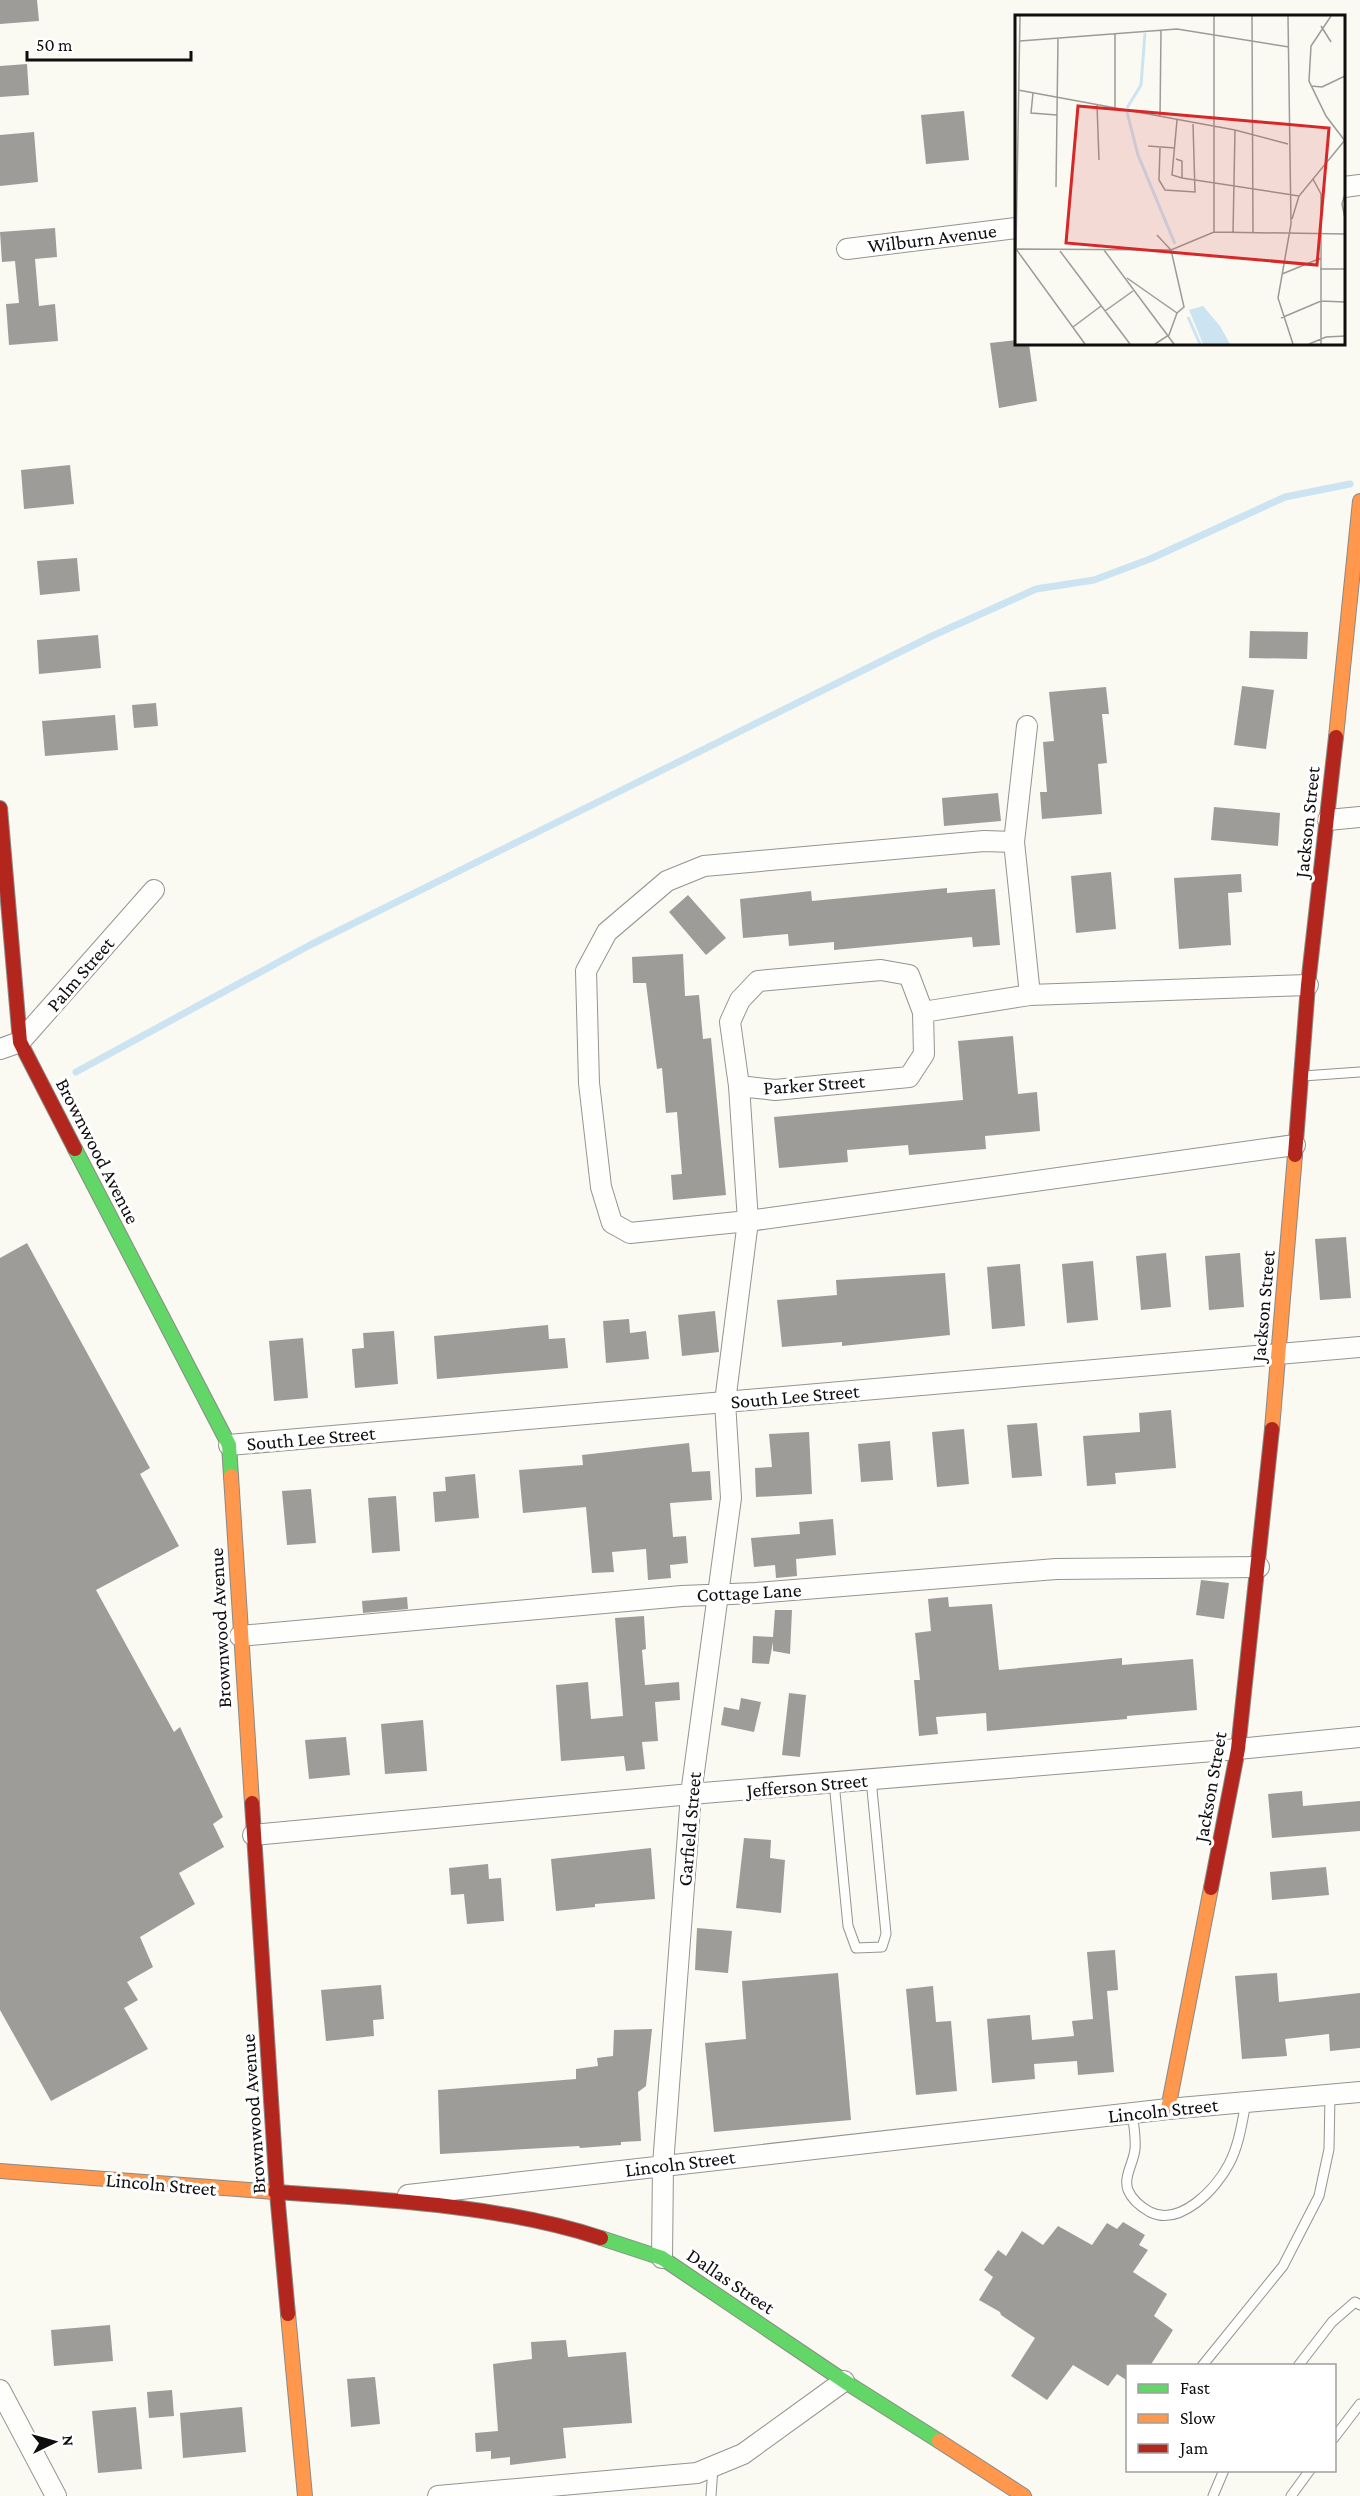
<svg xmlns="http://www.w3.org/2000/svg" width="1360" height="2496" font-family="'Crimson Pro',serif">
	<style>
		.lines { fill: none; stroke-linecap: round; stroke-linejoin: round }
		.stream { stroke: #cce4f1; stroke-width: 7 }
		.building { fill: #9e9c98 }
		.lane-casing { stroke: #949491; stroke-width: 11 }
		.street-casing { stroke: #949491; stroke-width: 22 }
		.fast-casing { stroke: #8b8a87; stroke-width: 16 }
		.slow-casing { stroke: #8b8a87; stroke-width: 16 }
		.jam-casing { stroke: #8b8a87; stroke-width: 16 }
		.lane { stroke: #fefefd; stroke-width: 9 }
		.street { stroke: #fefefd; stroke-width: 20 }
		.fast { stroke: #63d668; stroke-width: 14 }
		.slow { stroke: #ff974d; stroke-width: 14 }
		.jam { stroke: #b3261e; stroke-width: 14 }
		.labels { text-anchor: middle; stroke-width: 6; stroke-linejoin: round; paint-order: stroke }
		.street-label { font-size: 20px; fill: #0e0e0e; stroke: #fff }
		.inset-river { fill: none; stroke: #cce4f1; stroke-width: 3 }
		.inset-road { fill: none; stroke: #9c9b97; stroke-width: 1.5 }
		.view { fill: #d62828; fill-opacity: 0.15; stroke: #d62828; stroke-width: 3 }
		.inset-edge { fill: none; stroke: #0e0e0e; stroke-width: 3 }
	</style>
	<rect width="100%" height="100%" fill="#faf9f2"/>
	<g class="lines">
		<!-- stream -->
		<path class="stream" d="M76,1072L310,945L932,636L1036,589L1094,580L1150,559L1285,497L1350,484"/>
	</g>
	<!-- building -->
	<path class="building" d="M0,0H37L39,21L0,24Z
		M27,64L29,95L0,97V66Z
		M964,111L969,160L926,164L921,115Z
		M34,132L38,182L0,186V135Z
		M55,228L57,257L35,259L39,306L55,304L58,341L9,345L6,304L19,303L15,261L2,262L0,232Z
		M1017,340V344H1029L1037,401L999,408L990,343Z
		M70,465L74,504L24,509L21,470Z
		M77,558L80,591L40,595L37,561Z
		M1250,631L1308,632L1307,659L1249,658Z
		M98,635L101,668L39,674L37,640Z
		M1242,686L1274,690L1266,749L1234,745Z
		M1106,687L1109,714H1102L1107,763L1098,764L1102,814L1042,819L1040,792H1047L1043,742L1054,741L1049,692Z
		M156,703L158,726L134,728L132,705Z
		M115,715L118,750L45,756L42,721Z
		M998,793L1001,821L944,826L942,798Z
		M1214,807L1280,813L1278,846L1211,840Z
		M1111,872L1116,929L1076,933L1071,876Z
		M1241,874L1242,892L1228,893L1231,945L1179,949L1174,878Z
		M947,888V893L995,889L1000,945L973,947L972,937L834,950V942L789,946L788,934L743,938L740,899L811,891L812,901Z
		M688,895L726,938L706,955L669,912Z
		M683,954L685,996L699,995L703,1039L711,1038L726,1195L673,1200L671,1175L682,1174L677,1112L666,1113L662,1068L657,1069L646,983H633L632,957Z
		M1013,1036L1018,1094L1037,1092L1040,1131L985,1136L986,1149L909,1155L908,1145L847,1150L848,1162L779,1168L774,1117L963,1100L958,1041Z
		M1346,1237L1351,1298L1320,1300L1315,1239Z
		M27,1243L150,1468L140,1474L179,1546L96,1590L174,1732L180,1727L223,1817L213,1824L224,1847L179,1873L195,1904L140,1937L153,1967L127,1982L138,2000L124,2008L148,2049L51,2101L0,2010V1258Z
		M1166,1253L1171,1307L1141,1310L1136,1256Z
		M1240,1253L1244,1307L1209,1310L1205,1256Z
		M1093,1261L1098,1320L1067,1323L1062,1264Z
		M1020,1264L1025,1326L992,1329L987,1267Z
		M945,1273L950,1335L842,1346V1342L782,1347L777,1300L837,1295L836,1280Z
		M715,1311L719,1352L682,1356L678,1315Z
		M629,1319L630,1333L646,1331L649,1359L606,1363L603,1321Z
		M548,1325L549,1339L565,1338L568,1368L437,1379L434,1336Z
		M394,1331L398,1384L355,1388L352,1349L364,1348L363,1333Z
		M303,1338L308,1398L274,1401L269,1341Z
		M1171,1410L1176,1468L1115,1473L1116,1484L1087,1486L1083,1436L1140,1432L1139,1413Z
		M1037,1423L1042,1476L1012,1478L1007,1425Z
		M964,1429L969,1484L937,1487L932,1432Z
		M809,1432L812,1494L756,1497L755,1468L772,1467L769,1434Z
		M890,1441L893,1480L861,1482L858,1444Z
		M689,1443L692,1472L710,1471L712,1500L670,1503L673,1537L686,1536L688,1563L670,1565L671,1578L648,1580L646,1549L612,1552L614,1572L592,1573L586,1507L523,1513L519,1470L583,1465L582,1455Z
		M475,1474L479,1518L435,1522L433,1492L446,1491L445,1477Z
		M311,1489L316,1543L287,1545L282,1491Z
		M396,1496L400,1551L372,1553L368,1498Z
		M833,1519L836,1555L796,1559L797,1576L776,1578L775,1565L754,1567L751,1538L800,1534L799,1522Z
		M1201,1580L1229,1583L1224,1619L1196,1615Z
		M407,1597L408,1609L363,1613L362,1601Z
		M948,1597L949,1607L992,1604L999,1670L1122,1658V1665L1193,1659L1197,1710L1127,1716V1719L987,1731L986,1713L936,1717L938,1734L919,1736L914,1680H920L915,1633L931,1631L928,1599Z
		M775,1610H792L790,1654L773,1651V1642L769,1664L752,1663L753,1636L773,1637Z
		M644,1616L646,1649L642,1650L645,1685L679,1682L680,1700L655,1702L658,1741L642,1742L645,1769L626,1771L624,1756L561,1761L556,1685L588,1682L591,1719L623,1716L615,1618Z
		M789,1693L806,1695L800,1757L782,1755Z
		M741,1698L761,1702L754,1732L721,1725L724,1707L739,1710Z
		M423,1720L427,1771L385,1774L381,1724Z
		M346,1737L350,1775L309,1779L305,1740Z
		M1302,1791L1303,1806L1360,1801V1831L1272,1838L1268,1794Z
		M744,1838L771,1840L770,1858L785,1860L781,1913L736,1908Z
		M651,1848L655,1899L595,1904V1907L556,1911L551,1859Z
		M488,1864L489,1879L501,1878L504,1921L467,1924L464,1894L451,1895L449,1868Z
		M1326,1867L1329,1895L1272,1900L1270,1872Z
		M697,1928L732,1931L728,1973L695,1970Z
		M1115,1950L1118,1990L1107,1991L1114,2072L1078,2075L1077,2061L1034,2064L1035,2079L992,2083L987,2019L1030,2015L1032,2040L1074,2036L1072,2021L1093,2019L1087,1952Z
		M838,1973L851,2120L714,2132L705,2043L746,2039L742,1981Z
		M1277,1973L1279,2002L1360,1993V2048L1330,2051L1329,2034L1285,2039L1287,2056L1242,2059L1235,1976Z
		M381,1985L384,2019L373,2020L374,2036L326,2041L321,1990Z
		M933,1986L936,2022L951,2021L957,2091L916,2095L906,1989Z
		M652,2029L646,2086L638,2092L641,2141L621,2142V2145L580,2148L579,2146L440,2154L438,2090L576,2079V2069L598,2066L597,2058L613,2056L614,2030Z
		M1123,2222L1145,2235L1139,2245L1148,2250L1133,2272L1167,2294L1154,2316L1173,2330L1150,2366H1128V2381L1117,2374L1108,2386L1073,2365L1047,2400L1011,2376L1035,2338L1001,2315L1000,2312L979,2300L993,2277L984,2270L998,2250L1006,2256L1022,2231L1043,2245L1058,2226L1092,2245L1107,2223L1117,2229Z
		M110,2325L113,2361L54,2366L51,2330Z
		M566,2340L568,2357L626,2352L632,2423L563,2428L566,2458L510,2465V2457L491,2459V2451L476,2452L475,2433L498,2431L493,2364L532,2359L531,2342Z
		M375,2377L380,2424L351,2427L347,2379Z
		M172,2390L174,2416L149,2418L147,2392Z
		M136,2407L142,2469L98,2473L92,2411Z
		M242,2407L246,2452L183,2458L180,2413Z"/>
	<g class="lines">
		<!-- lane casing -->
		<g class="lane-casing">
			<path id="lane" d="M1303,1076L1360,1072
				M834,1782L848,1926L856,1948L882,1947L886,1934L871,1779
				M1132,2113C1134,2125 1136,2137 1135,2149C1134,2162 1123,2177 1128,2190C1132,2200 1141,2207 1150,2212C1180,2227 1216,2189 1229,2164C1239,2145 1242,2123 1246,2102
				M1202,2366L1283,2266L1319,2196L1329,2149L1330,2095
				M1298,2366L1332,2322L1355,2302L1360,2305
				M1334,2438L1360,2404
				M711,2496L713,2467
				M1213,2496L1224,2470
				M1291,2496L1310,2470"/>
		</g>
		<!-- street casing -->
		<g class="street-casing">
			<path id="street" d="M1344,187L1360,185
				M847,249L1016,228
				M1027,726L1014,842L1030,995
				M1328,820L1360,817
				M1014,842L984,841L704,866L667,881L607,932L586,971L589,1083L601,1187L612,1223L630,1233L748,1221L1295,1145
				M923,1012L924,1054L909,1077L775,1090L739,1086L730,1022L740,1000L758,981L881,970L909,975L923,1012L1030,995L1308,985
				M0,1049L20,1042L154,890
				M229,1445L1360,1347
				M240,1636L682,1596L756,1593L1056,1569L1259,1567
				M253,1835L691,1794L1238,1749L1360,1737
				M408,2195L1168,2109L1360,2092
				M662,2258L663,2165L691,1794L731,1498L725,1402L748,1221L739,1086
				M0,2390L56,2496
				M438,2496L697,2473L743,2454L844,2381"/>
		</g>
		<!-- fast casing -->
		<g class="fast-casing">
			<path id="fast" d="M75,1149L229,1445L231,1476
				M601,2238L662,2258L844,2381L939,2441"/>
		</g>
		<!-- slow casing -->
		<g class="slow-casing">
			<path id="slow" d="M1336,737L1360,501
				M1272,1429L1295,1155
				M231,1476L252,1803
				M1168,2109L1211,1888
				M0,2171L275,2192
				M288,2314L305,2496
				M939,2441L1024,2496"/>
		</g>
		<!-- jam casing -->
		<g class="jam-casing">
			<path id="jam" d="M0,808L20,1042L75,1149
				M1295,1155L1308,985L1336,737
				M252,1803L277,2193L288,2314
				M1211,1888L1238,1749L1272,1429
				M275,2192C379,2199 501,2205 601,2238"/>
		</g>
		<!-- lane -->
		<use href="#lane" class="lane"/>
		<!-- street -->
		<use href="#street" class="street"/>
		<!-- fast -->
		<use href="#fast" class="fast"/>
		<!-- slow -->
		<use href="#slow" class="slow"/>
		<!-- jam -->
		<use href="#jam" class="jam"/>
	</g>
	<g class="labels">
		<!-- street labels -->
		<g class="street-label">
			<text transform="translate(932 238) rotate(-7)" y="7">Wilburn Avenue</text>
			<text transform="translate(1307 822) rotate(-84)" y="7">Jackson Street</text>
			<text transform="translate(80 974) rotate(-49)" y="7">Palm Street</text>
			<text transform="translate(814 1084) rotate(-4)" y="7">Parker Street</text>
			<text transform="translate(98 1151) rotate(63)" y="7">Brownwood Avenue</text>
			<text transform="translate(1263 1306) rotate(-85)" y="7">Jackson Street</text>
			<text transform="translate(795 1396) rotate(-5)" y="7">South Lee Street</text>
			<text transform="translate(311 1438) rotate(-5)" y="7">South Lee Street</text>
			<text transform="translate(749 1592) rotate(-3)" y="7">Cottage Lane</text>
			<text transform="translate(220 1628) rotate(-93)" y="7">Brownwood Avenue</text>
			<text transform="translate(807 1785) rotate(-5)" y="7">Jefferson Street</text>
			<text transform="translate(1210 1787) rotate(-80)" y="7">Jackson Street</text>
			<text transform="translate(689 1829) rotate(-85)" y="7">Garfield Street</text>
			<text transform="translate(1163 2110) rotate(-6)" y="7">Lincoln Street</text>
			<text transform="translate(253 2114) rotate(-94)" y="7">Brownwood Avenue</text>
			<text transform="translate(680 2163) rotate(-7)" y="7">Lincoln Street</text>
			<text transform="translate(161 2184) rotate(5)" y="7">Lincoln Street</text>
			<text transform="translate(731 2281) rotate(34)" y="7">Dallas Street</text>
		</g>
	</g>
	<!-- overview -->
	<g transform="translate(1015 15)">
		<rect width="330" height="330" fill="#faf9f2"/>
		<path d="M188,291L205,311L215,329H188L174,295Z" fill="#cce4f1"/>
		<path class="inset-river" d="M112,93L126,70L130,18M112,97L123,140L160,229M173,302L185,329"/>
		<path class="inset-road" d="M5,1L1,234L70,329M237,1L238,218M273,1L276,209L263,283L278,329M316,1L296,31L294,66L311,101L330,126M306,11L316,27M5,26L162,14L274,32M296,71L307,72L330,61M3,75L220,115L273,129M18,78L16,98L42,100M82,90L84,145M100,93V18M145,102L146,15M133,131L160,133M145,133L144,165L150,175L180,177L178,109M161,144L167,146V163L157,160L162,105M167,163L284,181M298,164L306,179V329M41,172L43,24M330,179L327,189L330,203M277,204L284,181L330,125M199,217V1M218,218L220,115M2,234L156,235L199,217L330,219M89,235L159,329M45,236L115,329M305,254H330M267,259L306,243M112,263L162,298M90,296L118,276M266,303L306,286L330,287M58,312L86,291M140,329L154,320L162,298L169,292L156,235L142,220M294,329L311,322L330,321"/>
		<path class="view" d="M63,91L314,113L302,250L51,228Z"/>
		<rect width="330" height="330" class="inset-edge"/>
	</g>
	<!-- legend -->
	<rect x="1126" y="2364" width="210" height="108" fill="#ffffff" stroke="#9f9f9f" stroke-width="1.5"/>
	<rect x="1138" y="2384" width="30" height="9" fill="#63d668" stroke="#9f9f9f" stroke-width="1.5"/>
	<text x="1180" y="2394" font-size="18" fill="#0e0e0e">Fast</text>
	<rect x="1138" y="2414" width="30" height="9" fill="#ff974d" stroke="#9f9f9f" stroke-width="1.5"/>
	<text x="1180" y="2424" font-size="18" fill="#0e0e0e">Slow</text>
	<rect x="1138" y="2444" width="30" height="9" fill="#b3261e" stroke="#9f9f9f" stroke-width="1.5"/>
	<text x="1180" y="2454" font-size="18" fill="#0e0e0e">Jam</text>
	<!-- north arrow -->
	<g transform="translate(54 2442) rotate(85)" stroke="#ffffff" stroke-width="4.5" paint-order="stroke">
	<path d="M0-4.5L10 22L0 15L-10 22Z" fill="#0e0e0e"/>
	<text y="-9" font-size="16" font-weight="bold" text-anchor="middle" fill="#0e0e0e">N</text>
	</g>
	<!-- scale -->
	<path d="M27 51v9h164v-9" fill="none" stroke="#0e0e0e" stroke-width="3"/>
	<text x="36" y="51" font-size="18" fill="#0e0e0e" stroke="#ffffff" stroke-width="4.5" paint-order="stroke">50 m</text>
</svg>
